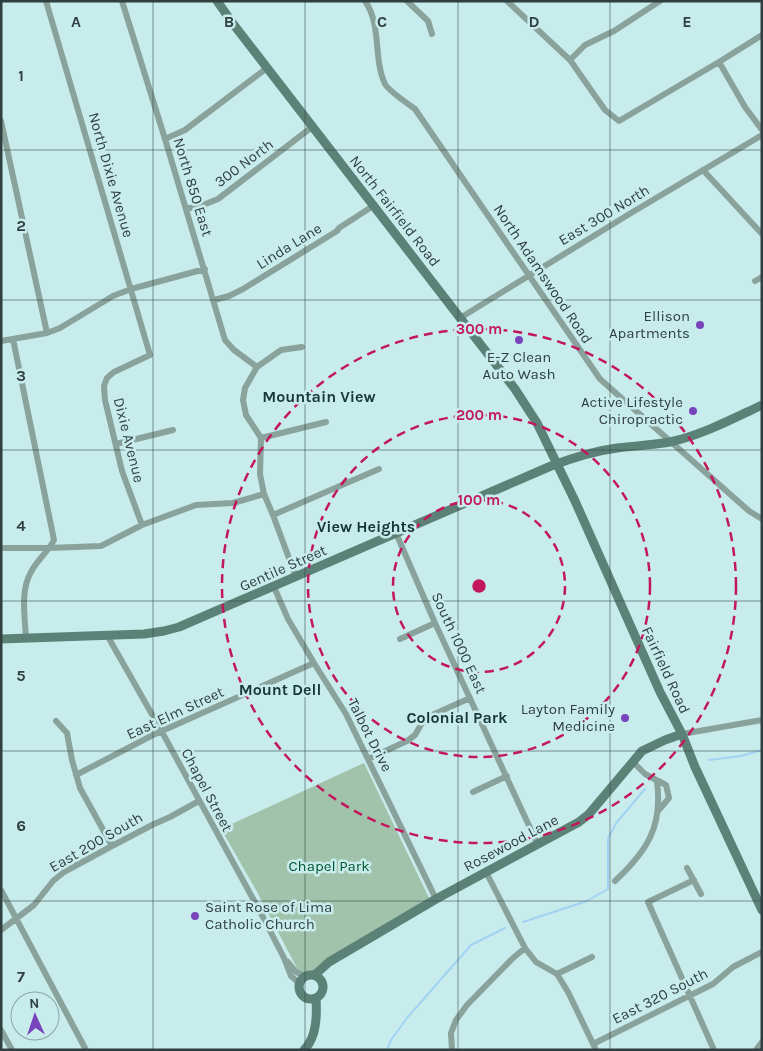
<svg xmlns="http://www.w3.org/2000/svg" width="763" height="1051" font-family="Karla,sans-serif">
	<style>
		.green { fill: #a1c3ac }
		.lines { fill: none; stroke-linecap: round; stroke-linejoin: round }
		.stream { stroke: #a2d2f3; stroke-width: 2 }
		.street { stroke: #89a29b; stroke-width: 6 }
		.secondary { stroke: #5c8278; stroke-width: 9 }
		.grid { fill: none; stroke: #303f3f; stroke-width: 1; stroke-opacity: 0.55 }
		.ring { fill: none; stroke: #c2185b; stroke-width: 2.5; stroke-dasharray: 9 6 }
		.poi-dot { fill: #7744bc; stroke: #c8ecec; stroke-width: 2 }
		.labels { text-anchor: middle; stroke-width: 5; stroke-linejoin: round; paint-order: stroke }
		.street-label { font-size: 15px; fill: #303f3f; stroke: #c8ecec }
		.poi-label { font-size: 15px; fill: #303f3f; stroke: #c8ecec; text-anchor: end }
		.park-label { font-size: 15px; fill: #00562e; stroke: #c8ecec }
		.neighbourhood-label { font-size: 16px; font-weight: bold; fill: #173637; stroke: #c8ecec }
		.grid-label { font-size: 16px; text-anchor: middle; font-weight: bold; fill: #303f3f; stroke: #c8ecec; stroke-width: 5; stroke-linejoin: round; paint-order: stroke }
		.centre { fill: #c2185b; stroke: #c8ecec; stroke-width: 2.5 }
		.ring-label { font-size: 15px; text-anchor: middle; font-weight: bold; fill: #c2185b; stroke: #c8ecec; stroke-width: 5; stroke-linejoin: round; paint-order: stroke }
	</style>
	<rect width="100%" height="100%" fill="#c8ecec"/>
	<!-- green -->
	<path class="green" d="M364,763L429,898L314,973L308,974L298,970L256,890L221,829Z"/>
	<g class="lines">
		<!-- stream -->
		<path class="stream" d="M709,760L741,756L762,750
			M523,922L587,901L608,889V838L617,822L645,789
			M387,1050L391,1040L407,1018L471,945L505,928"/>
		<!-- street -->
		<path class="street" d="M46,1L150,355L114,372L107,378L104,386L105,400L122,471L142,525
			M122,1L165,139L225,340L234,350L257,367
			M365,1C382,25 373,59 385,84C388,90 408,104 415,109L600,379L749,511L762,519
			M407,1L428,21L432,34
			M507,1L570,60L605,110L619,121L719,62L762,35
			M570,60L585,45L614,31L660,1
			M719,62L745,107L762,130
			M1,121L47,333
			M165,139L185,130L267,68
			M703,170L762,234
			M186,209L203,205L218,199L312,127
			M755,281L762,277
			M214,300L229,296L243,289L337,231L339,228L373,206
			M460,318L631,213L762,135
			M13,339L54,540C48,552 37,560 31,572C20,591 25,617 26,638
			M1,341L47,333L60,328L113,296L131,289L205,269
			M261,438L326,422
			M116,444L173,430
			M273,515L379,469
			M396,533L435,623L538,845
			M1,548H49L101,546L142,525L196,505L233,503L264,494
			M296,577L273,515L264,494L260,474L261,438L246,415L243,400L245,388L257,367L281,350L302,347
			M274,587L288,619L314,663L346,714L436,899
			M107,635L162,732L263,917L284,958L291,976L299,983
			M400,639L435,623
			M56,721L67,733L72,760L80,788L112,846
			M682,734L762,720
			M368,759L407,741L415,735L422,723L430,716L470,698
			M633,762L645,774L666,785L669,798L658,811
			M76,775L153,735L314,663
			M473,792L507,776
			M687,868L701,894
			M486,872L525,948L536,962L557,974L568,992L596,1050
			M694,880L648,902L714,1050
			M615,881C647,851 663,827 657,781
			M1,890L86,1050
			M1,930L34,905L53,881L64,872L112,846L154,824L170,817L199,801
			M288,962L296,972L305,976
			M557,974L592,957
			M1,1030L12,1050
			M593,1044L713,984L733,967L762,952
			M452,1050L451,1033L456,1020L467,1005L513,958L525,948
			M756,1050L762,1042"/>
		<!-- secondary -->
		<path class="secondary" d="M217,1L234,25L515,389L537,423L575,501L660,692L682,734L695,767L762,910
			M1,639L144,634L164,631L179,627L551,466C572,458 594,451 617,448C634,446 652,445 670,442C702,435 732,419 762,405
			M299 987a12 12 0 1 1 24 0a12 12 0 1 1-24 0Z
			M314,975L317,973L329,962L436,899L579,822L589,814L642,751L665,740L682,734
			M304,1050C317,1037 317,1015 316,998"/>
	</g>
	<!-- grid -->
	<path class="grid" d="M153,1V1050M305,1V1050M458,1V1050M610,1V1050M1,150H762M1,300H762M1,450H762M1,601H762M1,751H762M1,901H762"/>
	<!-- distance rings -->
	<g class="ring">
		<circle cx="479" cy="586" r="86"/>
		<circle cx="479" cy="586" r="171"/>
		<circle cx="479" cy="586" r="257"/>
	</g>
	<!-- markers -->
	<g class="poi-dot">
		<circle cx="700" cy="325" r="5"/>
		<circle cx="519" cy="340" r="5"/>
		<circle cx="693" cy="411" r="5"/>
		<circle cx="625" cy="718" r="5"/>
		<circle cx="195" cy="916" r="5"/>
	</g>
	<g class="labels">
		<!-- street labels -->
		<g class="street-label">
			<text transform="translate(244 163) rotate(-37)" y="5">300 North</text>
			<text transform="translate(111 175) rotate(74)" y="5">North Dixie Avenue</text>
			<text transform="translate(193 187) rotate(73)" y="5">North 850 East</text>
			<text transform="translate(395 211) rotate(52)" y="5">North Fairfield Road</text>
			<text transform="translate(604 215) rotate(-31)" y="5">East 300 North</text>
			<text transform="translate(289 246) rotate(-32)" y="5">Linda Lane</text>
			<text transform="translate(543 274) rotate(56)" y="5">North Adamswood Road</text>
			<text transform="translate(129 440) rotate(76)" y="5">Dixie Avenue</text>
			<text transform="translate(283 568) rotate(-24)" y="5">Gentile Street</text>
			<text transform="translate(459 643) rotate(65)" y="5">South 1000 East</text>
			<text transform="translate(666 670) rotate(65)" y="5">Fairfield Road</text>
			<text transform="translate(175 713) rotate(-25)" y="5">East Elm Street</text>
			<text transform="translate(370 735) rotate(63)" y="5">Talbot Drive</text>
			<text transform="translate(207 790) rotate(62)" y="5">Chapel Street</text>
			<text transform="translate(96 842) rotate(-30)" y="5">East 200 South</text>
			<text transform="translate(511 843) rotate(-28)" y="5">Rosewood Lane</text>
			<text transform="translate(660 996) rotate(-27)" y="5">East 320 South</text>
		</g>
		<!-- poi labels -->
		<g class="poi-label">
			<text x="690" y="321">Ellison<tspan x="690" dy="17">Apartments</tspan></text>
			<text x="519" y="362" text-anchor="middle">E-Z Clean<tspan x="519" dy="17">Auto Wash</tspan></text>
			<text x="683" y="407">Active Lifestyle<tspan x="683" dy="17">Chiropractic</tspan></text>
			<text x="615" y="714">Layton Family<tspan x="615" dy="17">Medicine</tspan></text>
			<text x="205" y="912" text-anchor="start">Saint Rose of Lima<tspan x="205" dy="17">Catholic Church</tspan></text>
		</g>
		<!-- park labels -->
		<g class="park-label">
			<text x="329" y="871">Chapel Park</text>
		</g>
		<!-- neighbourhood labels -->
		<g class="neighbourhood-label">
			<text x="319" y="402">Mountain View</text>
			<text x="366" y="532">View Heights</text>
			<text x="280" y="695">Mount Dell</text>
			<text x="457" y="723">Colonial Park</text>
		</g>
	</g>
	<g class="grid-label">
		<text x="76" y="27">A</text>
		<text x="229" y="27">B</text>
		<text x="382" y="27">C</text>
		<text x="534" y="27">D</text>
		<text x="687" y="27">E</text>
		<text x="21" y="81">1</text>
		<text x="21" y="231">2</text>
		<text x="21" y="381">3</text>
		<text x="21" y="531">4</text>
		<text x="21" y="681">5</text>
		<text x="21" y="831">6</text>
		<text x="21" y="982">7</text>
	</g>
	<circle cx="479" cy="586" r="8" class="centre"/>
	<g class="ring-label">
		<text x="479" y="334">300 m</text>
		<text x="479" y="420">200 m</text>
		<text x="479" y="505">100 m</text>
	</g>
	<!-- border -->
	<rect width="763" height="1051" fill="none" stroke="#303f3f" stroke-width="5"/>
	<!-- north arrow -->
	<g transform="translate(35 1016) rotate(357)"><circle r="24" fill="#c8ecec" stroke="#8ba7a7"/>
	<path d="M0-4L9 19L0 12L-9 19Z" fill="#7744bc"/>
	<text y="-8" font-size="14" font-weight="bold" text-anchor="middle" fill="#303f3f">N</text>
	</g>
</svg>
